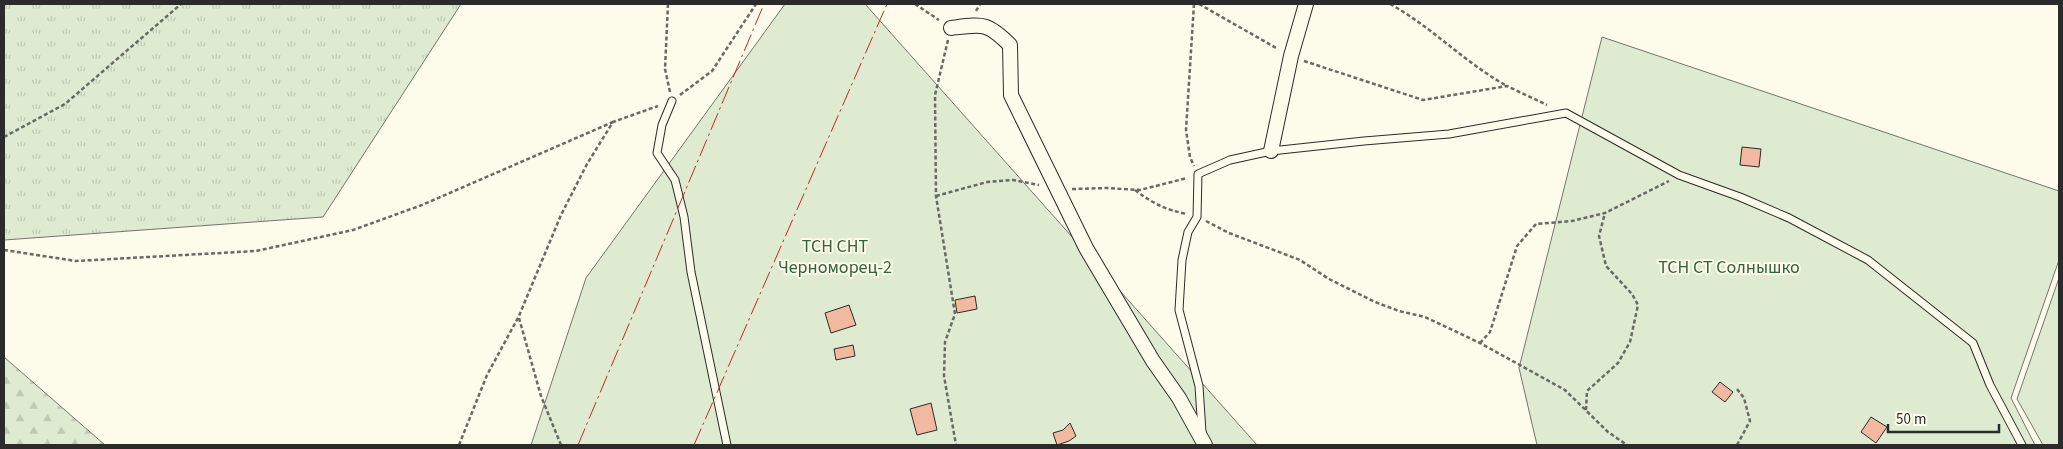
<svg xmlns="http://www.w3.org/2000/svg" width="2063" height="449" font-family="'Source Sans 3',sans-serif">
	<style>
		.grass { fill: url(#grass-tufts); stroke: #74746e }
		.forest { fill: url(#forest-firs); stroke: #74746e }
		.garden { fill: #deebd1; stroke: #74746e }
		.building { fill: #f2b8a0; stroke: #2b2b2b }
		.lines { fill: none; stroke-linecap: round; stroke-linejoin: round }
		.lane-casing { stroke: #2b2b2b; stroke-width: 9 }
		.street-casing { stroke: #2b2b2b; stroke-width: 16 }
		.path { stroke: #6a6964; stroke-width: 2.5; stroke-dasharray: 4 2.5; stroke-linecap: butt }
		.lane { stroke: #fdfbea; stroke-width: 7 }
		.street { stroke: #fdfbea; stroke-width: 14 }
		.power { stroke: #c62828; stroke-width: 1; stroke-dasharray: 18 4 2.5 4; stroke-linecap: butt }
		.labels { text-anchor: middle; stroke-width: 4; stroke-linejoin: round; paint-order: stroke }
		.park-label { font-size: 18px; fill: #34623c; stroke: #fdfbea }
	</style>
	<defs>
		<pattern id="grass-tufts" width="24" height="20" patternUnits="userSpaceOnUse" patternTransform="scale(1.25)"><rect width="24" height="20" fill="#deebd1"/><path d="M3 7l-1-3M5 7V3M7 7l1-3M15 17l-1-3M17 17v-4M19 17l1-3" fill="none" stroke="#bfcab4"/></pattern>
		<pattern id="forest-firs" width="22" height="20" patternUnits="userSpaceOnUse" patternTransform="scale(1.25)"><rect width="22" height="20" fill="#deebd1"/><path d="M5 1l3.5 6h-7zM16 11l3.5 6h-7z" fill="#bfcab4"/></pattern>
	</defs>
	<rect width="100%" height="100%" fill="#fdfbea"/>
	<!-- grass -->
	<path class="grass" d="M4,4H461L323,217L4,240Z"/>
	<!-- forest -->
	<path class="forest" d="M4,357L105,445H4Z"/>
	<!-- garden -->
	<path class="garden" d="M785,4H865L1257,445H531L586,278Z
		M1602,37L2059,191V260L2011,398L2035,445H1537L1519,368Z
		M2059,278V445H2043L2017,399Z"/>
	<!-- building -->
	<path class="building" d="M1742,147L1761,149L1759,167L1740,165Z
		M975,296L977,309L957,313L955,300Z
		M849,305L856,325L831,333L825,313Z
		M853,345L855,356L836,360L834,349Z
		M1720,382L1733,392L1725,402L1712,392Z
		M931,403L937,430L917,435L910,409Z
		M1871,417L1887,427L1876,443L1861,432Z
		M1070,423L1076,436L1069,441L1057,445L1053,433L1063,430Z"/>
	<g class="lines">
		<!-- lane casing -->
		<g class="lane-casing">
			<path id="lane" d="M672,101L662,125L657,153L675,180L684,217L691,272L727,445
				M1202,432L1199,386L1179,310L1182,260L1188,232L1197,217L1198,174L1230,160L1271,151L1364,141L1449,134L1566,113L1679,175L1740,197L1789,218L1868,260L1973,343L1990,385L2022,445"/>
		</g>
		<!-- street casing -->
		<g class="street-casing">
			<path id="street" d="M951,28C983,24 987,22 1010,45L1011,95L1086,248L1153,361L1179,398L1205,445
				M1271,151L1291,56L1306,4"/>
		</g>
		<!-- path -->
		<path class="path" d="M668,4L665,69L670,92
			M915,4L939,20
			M1194,4L1186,130L1190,157L1194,166
			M1199,4L1278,49
			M1390,4C1432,27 1465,63 1507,86
			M976,11L980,4
			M948,40L935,95L936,196L955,314L945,342L944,376L956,445
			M1304,61L1423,100L1507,86L1547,105
			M680,95L712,71L756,4
			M4,137L65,104L181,4
			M1072,189L1107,188L1140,190L1187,178
			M1135,190C1152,203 1166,210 1187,214
			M936,196L987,182L1013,180L1039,185
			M1206,221L1229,233L1300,260L1329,279L1375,302L1399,311L1425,317L1480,343L1565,390L1608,432L1627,445
			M4,250L76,261L256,251L353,230L422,205L613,122
			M519,318L541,396L561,445
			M1480,343L1490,332L1517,246L1536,224L1572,221L1605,213L1669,181
			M1737,389L1744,398L1750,421L1737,445
			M1586,410L1587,391L1618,363L1630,342L1638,305L1632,294L1606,266L1599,236L1605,213
			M459,445L487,375L519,316L561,215L587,164L613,122L658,106"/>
		<!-- lane -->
		<use href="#lane" class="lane"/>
		<!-- street -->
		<use href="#street" class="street"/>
		<!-- power -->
		<path class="power" d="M578,445L764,4
			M694,445L887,4"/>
	</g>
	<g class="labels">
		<!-- park labels -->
		<g class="park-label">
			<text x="835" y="252">ТСН СНТ<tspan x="835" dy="21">Черноморец-2</tspan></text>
			<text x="1729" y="273">ТСН СТ Солнышко</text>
		</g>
	</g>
	<!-- border -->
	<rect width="2063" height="449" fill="none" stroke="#2b2b2b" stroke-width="10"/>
	<!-- scale -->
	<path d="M1888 424v8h111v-8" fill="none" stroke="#2b2b2b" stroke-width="2.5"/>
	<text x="1896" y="424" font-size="15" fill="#2b2b2b" stroke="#fdfbea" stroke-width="4" paint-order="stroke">50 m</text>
</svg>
